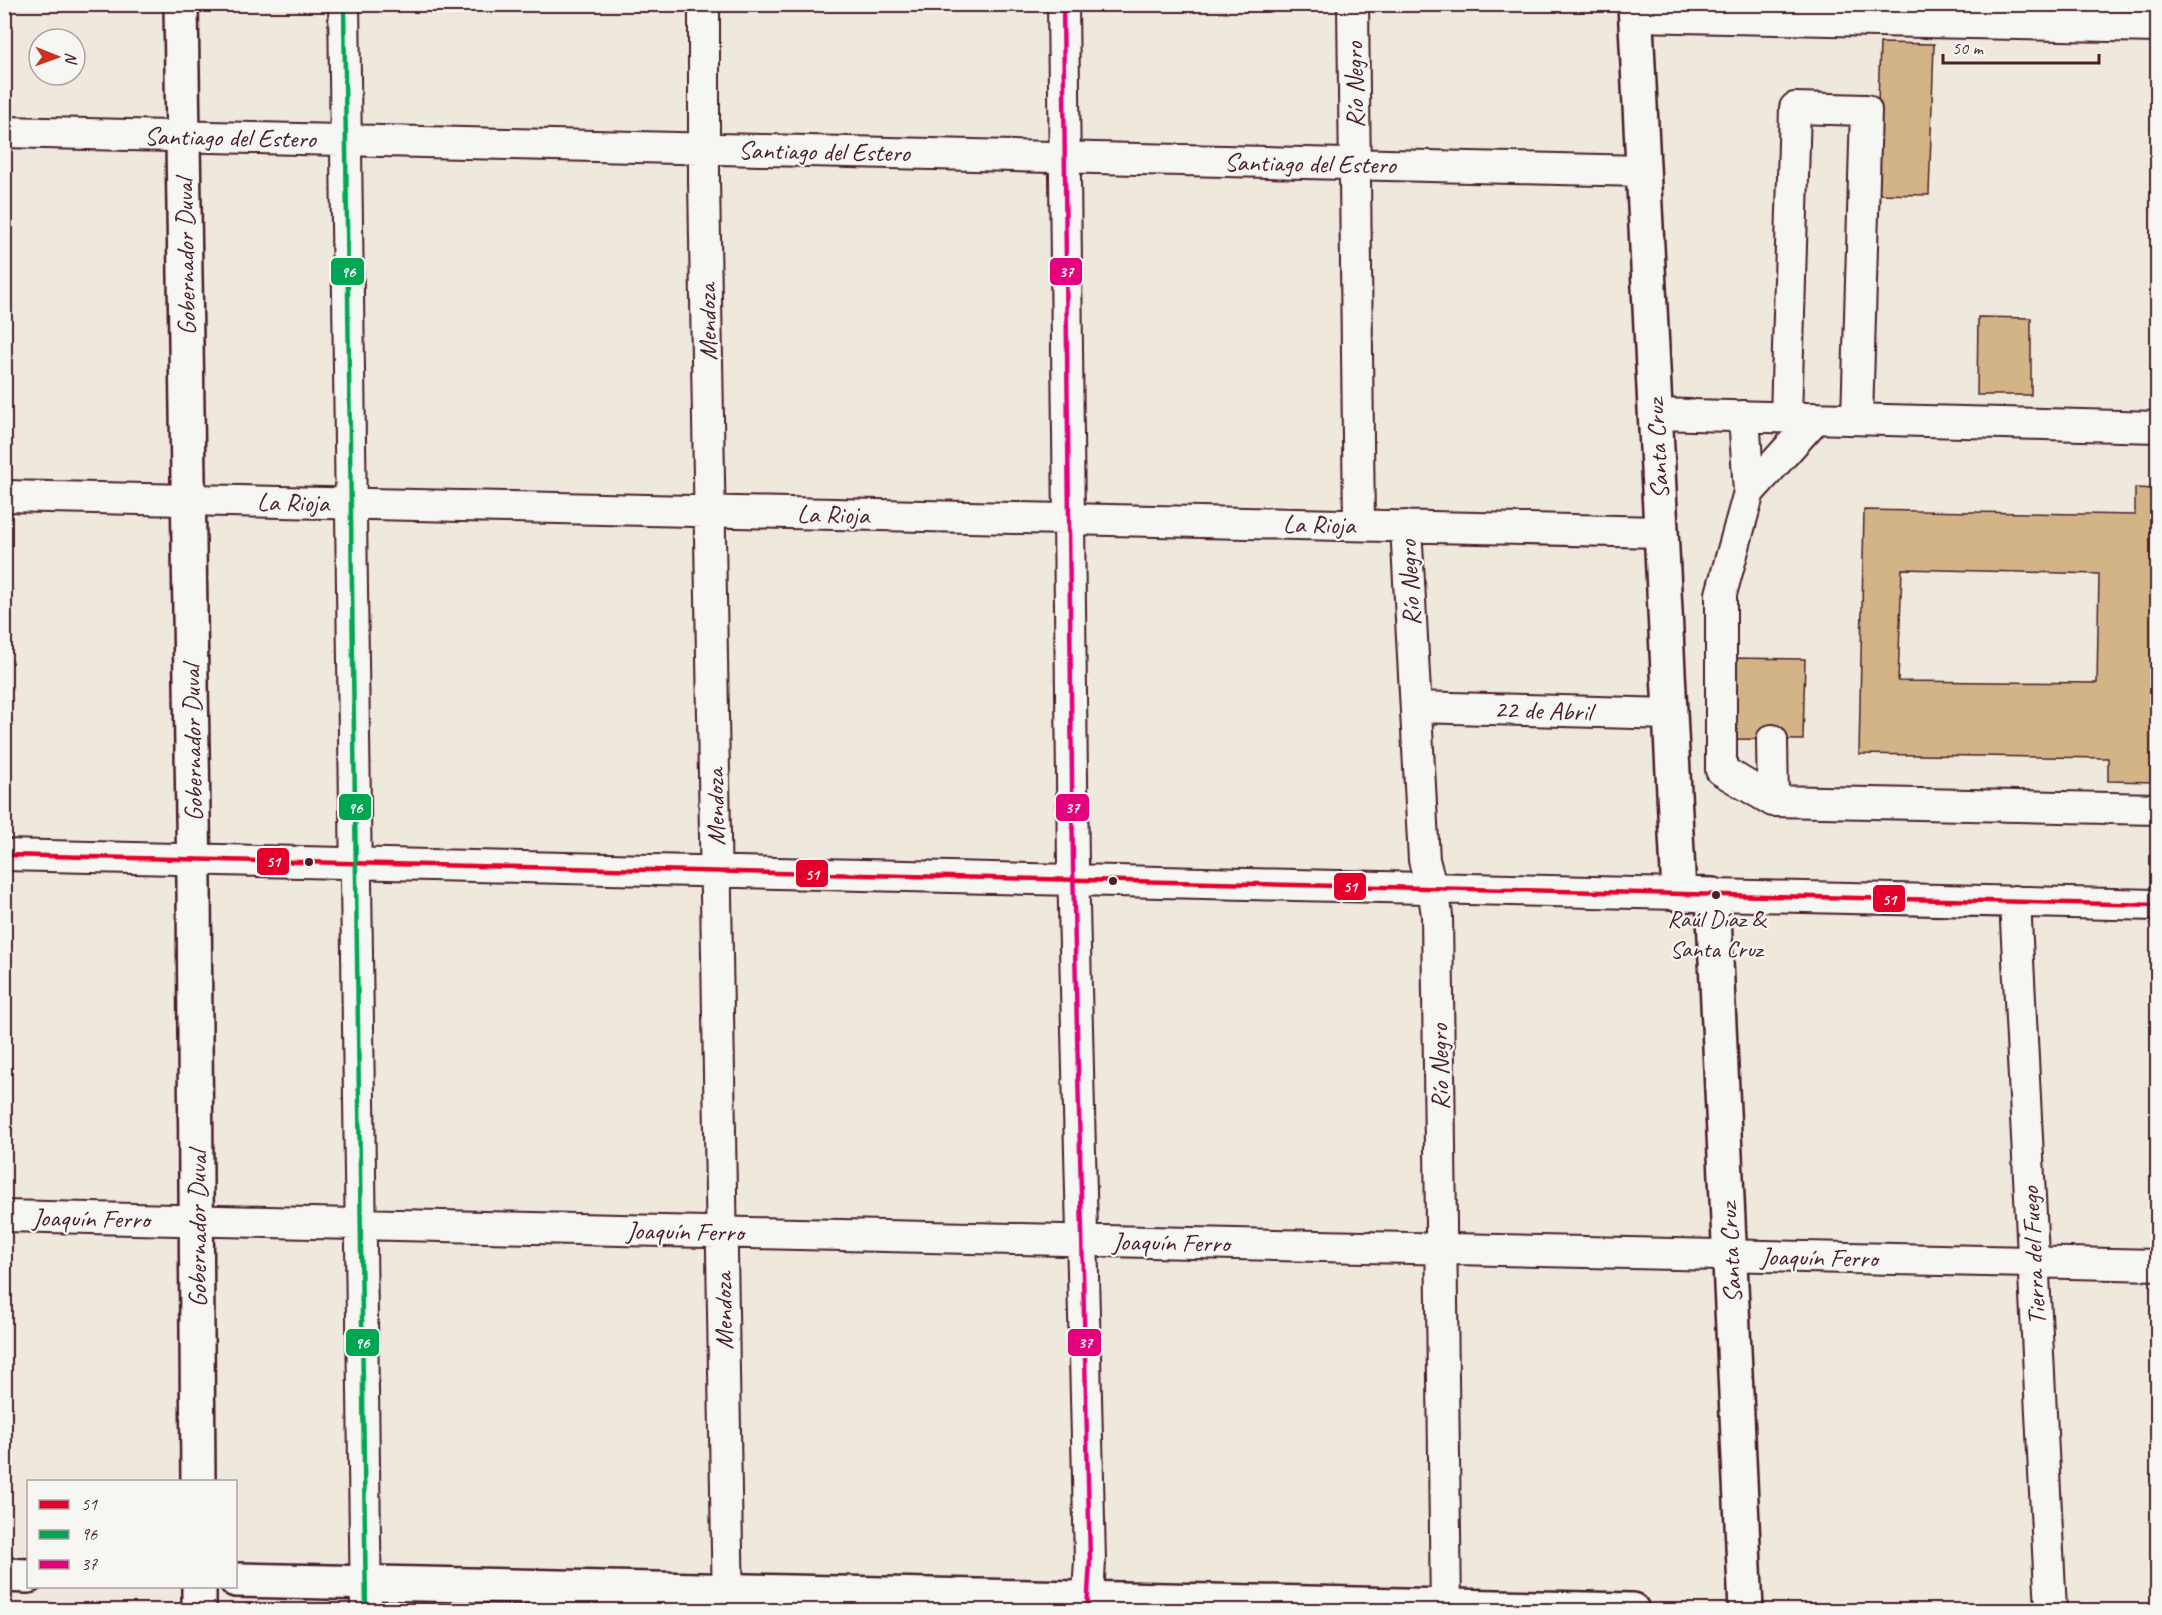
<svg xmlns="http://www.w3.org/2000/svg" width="2162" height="1615" font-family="Caveat,sans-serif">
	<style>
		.building { fill: #d3b487; stroke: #4a1f2b; stroke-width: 1.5; fill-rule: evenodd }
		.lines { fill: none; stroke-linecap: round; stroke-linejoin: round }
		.minor-casing { stroke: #4a1f2b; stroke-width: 34 }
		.major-casing { stroke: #4a1f2b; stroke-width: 38 }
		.minor { stroke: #f6f6f2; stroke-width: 30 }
		.major { stroke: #f6f6f2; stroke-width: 33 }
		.bus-1-casing { stroke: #f6f6f2; stroke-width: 9 }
		.bus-2-casing { stroke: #f6f6f2; stroke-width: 9 }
		.bus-3-casing { stroke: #f6f6f2; stroke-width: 9 }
		.bus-1 { stroke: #e4002b; stroke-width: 4.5 }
		.bus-2 { stroke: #00a651; stroke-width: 4.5 }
		.bus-3 { stroke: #e5007d; stroke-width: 4.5 }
		.bus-dot { fill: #4a1f2b; stroke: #f6f6f2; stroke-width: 2 }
		.labels { text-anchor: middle; stroke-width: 4.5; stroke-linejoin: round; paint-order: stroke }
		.bus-label { font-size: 24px; fill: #4a1f2b; stroke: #f6f6f2 }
		.street-label { font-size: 26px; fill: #4a1f2b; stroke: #f6f6f2 }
		.line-badge { stroke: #f6f6f2; stroke-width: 2 }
		.badge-label { font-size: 16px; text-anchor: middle; font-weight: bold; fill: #fff }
	</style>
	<rect width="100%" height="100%" fill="#efe9dd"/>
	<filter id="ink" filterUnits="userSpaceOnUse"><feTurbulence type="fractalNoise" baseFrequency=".0167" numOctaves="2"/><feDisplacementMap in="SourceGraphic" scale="12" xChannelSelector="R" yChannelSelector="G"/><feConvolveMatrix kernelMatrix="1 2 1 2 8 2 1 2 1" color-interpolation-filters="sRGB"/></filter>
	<g filter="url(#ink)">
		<!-- building -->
		<path class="building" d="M1880,43L1934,44L1929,195L1875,194Z
			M1978,317L2031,318V395H1977Z
			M2135,488L2158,489V782L2108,781V758L1859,754L1864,510L2135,515ZM1902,569L2099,574L2097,683L1898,681Z
			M1731,658L1805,659L1803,740L1730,739Z"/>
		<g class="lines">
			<!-- minor casing -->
			<g class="minor-casing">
				<path id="minor" d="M344,4L366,1610
					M704,4V180L728,1610
					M1063,4L1073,865L1090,1561L1087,1610
					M1353,4L1359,525
					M1635,16L2158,27
					M4,132L1643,171
					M1655,414L2158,427
					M1744,416L1749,492
					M1786,417L1795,108L1866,110L1857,419
					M1816,418L1749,492L1721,594V770L1773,801L2158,809
					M4,496L1661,532
					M1406,526L1424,860L1435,901L1437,916L1446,1610
					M1416,707L1670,714
					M1772,740L1773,801
					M4,855L1679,894
					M1713,895L2158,905
					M2015,901L2051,1610
					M4,1216L2158,1265"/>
			</g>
			<!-- major casing -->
			<g class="major-casing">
				<path id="major" d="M181,4L194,884L198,1482
					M1635,4L1679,894L1713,895L1746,1610
					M4,1575L28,1576
					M236,1580L1632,1610
					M199,1586V1610"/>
			</g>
			<!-- minor -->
			<use href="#minor" class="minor"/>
			<!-- major -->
			<use href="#major" class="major"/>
			<!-- bus-1 casing -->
			<g class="bus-1-casing">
				<path id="bus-1" d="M4,855L2158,905"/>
			</g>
			<!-- bus-2 casing -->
			<g class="bus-2-casing">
				<path id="bus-2" d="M344,4L366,1610"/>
			</g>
			<!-- bus-3 casing -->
			<g class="bus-3-casing">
				<path id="bus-3" d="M1063,4L1073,865L1090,1561L1087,1610"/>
			</g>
			<!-- bus-1 -->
			<use href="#bus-1" class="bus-1"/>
			<!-- bus-2 -->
			<use href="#bus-2" class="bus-2"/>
			<!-- bus-3 -->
			<use href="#bus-3" class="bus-3"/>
		</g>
	</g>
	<!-- markers -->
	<g class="bus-dot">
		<circle cx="309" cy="862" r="5"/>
		<circle cx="1113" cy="881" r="5"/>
		<circle cx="1716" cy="895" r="5"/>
	</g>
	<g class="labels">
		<!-- bus labels -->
		<g class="bus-label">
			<text x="1716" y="927">Raúl Díaz &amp;<tspan x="1716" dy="30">Santa Cruz</tspan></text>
		</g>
		<!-- street labels -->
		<g class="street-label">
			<text transform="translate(1354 85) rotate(-91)" y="9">Río Negro</text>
			<text transform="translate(230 137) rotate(1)" y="9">Santiago del Estero</text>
			<text transform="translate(824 151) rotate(1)" y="9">Santiago del Estero</text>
			<text transform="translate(1310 163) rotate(1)" y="9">Santiago del Estero</text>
			<text transform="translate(185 257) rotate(-91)" y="9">Gobernador Duval</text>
			<text transform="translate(707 322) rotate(-91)" y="9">Mendoza</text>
			<text transform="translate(1657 449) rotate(-93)" y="9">Santa Cruz</text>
			<text transform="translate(293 502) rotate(1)" y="9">La Rioja</text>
			<text transform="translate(833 514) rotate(1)" y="9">La Rioja</text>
			<text transform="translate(1319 524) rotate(1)" y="9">La Rioja</text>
			<text transform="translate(1409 583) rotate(-93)" y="9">Río Negro</text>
			<text transform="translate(1543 710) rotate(2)" y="9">22 de Abril</text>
			<text transform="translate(192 743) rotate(-91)" y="9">Gobernador Duval</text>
			<text transform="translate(715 807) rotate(-91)" y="9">Mendoza</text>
			<text transform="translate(1439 1067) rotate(-91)" y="9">Río Negro</text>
			<text transform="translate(91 1218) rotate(1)" y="9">Joaquín Ferro</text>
			<text transform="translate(197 1229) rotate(-90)" y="9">Gobernador Duval</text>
			<text transform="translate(685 1231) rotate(1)" y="9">Joaquín Ferro</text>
			<text transform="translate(1171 1242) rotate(1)" y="9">Joaquín Ferro</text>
			<text transform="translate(1730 1253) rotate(-93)" y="9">Santa Cruz</text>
			<text transform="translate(2033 1256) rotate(-93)" y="9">Tierra del Fuego</text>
			<text transform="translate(1819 1257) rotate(1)" y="9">Joaquín Ferro</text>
			<text transform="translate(723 1311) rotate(-91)" y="9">Mendoza</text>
		</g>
	</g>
	<g class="line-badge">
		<rect x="330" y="257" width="35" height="29" rx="6" fill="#00a651"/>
		<rect x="1049" y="257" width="34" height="29" rx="6" fill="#e5007d"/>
		<rect x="338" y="793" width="34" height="28" rx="6" fill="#00a651"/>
		<rect x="1055" y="793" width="35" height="29" rx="6" fill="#e5007d"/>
		<rect x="256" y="847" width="34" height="29" rx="6" fill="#e4002b"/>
		<rect x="795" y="859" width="34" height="29" rx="6" fill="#e4002b"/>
		<rect x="1333" y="872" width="34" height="29" rx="6" fill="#e4002b"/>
		<rect x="1872" y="884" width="34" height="29" rx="6" fill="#e4002b"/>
		<rect x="345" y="1328" width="35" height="29" rx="6" fill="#00a651"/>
		<rect x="1067" y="1328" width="35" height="29" rx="6" fill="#e5007d"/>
	</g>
	<g class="badge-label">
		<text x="348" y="277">96</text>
		<text x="1066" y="277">37</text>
		<text x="355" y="813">96</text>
		<text x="1072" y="813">37</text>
		<text x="273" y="867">51</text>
		<text x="812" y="880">51</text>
		<text x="1350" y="892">51</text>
		<text x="1889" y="905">51</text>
		<text x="362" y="1348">96</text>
		<text x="1085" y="1348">37</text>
	</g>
	<!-- margin -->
	<rect width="2162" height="1615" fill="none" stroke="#f6f6f2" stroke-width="24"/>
	<rect x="12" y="12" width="2138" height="1591" fill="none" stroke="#4a1f2b" stroke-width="2" filter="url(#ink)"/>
	<!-- legend -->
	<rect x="27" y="1480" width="210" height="108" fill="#f6f6f2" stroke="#b1a0a2" stroke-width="1.5"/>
	<rect x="39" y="1500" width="30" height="9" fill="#e4002b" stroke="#b1a0a2" stroke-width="1.5"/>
	<text x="81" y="1510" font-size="18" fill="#4a1f2b">51</text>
	<rect x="39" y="1530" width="30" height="9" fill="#00a651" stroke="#b1a0a2" stroke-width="1.5"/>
	<text x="81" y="1540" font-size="18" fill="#4a1f2b">96</text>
	<rect x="39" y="1560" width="30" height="9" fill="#e5007d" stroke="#b1a0a2" stroke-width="1.5"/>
	<text x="81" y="1570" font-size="18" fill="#4a1f2b">37</text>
	<!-- north arrow -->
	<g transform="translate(57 57) rotate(91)"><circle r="28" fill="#f6f6f2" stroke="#b1a0a2" stroke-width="1.5"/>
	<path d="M0-4.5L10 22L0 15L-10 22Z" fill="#c8321e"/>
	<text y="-9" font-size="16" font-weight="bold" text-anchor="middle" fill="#4a1f2b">N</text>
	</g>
	<!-- scale -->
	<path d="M1943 54v9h156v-9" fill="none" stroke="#4a1f2b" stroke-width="3"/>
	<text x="1952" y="54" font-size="18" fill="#4a1f2b" stroke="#f6f6f2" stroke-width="4.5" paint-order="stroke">50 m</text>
</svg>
